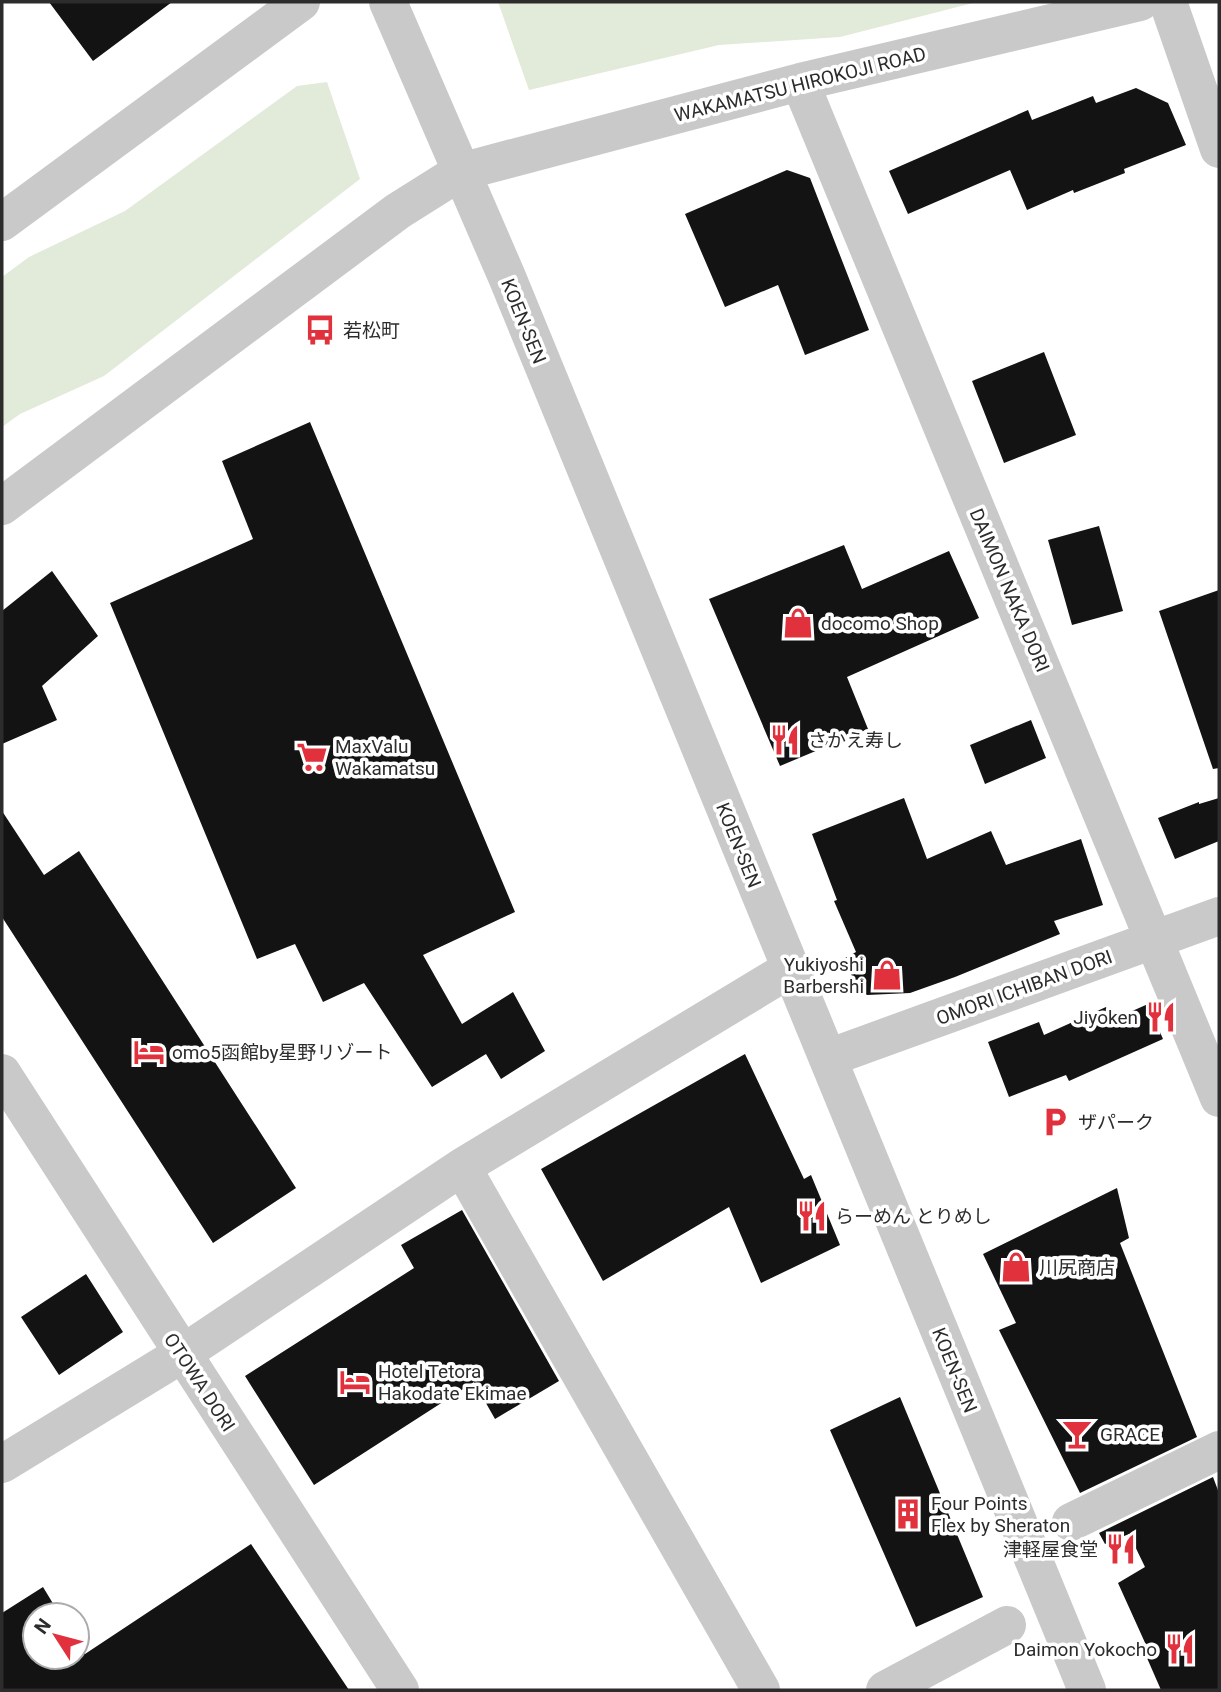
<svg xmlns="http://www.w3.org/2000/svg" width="1221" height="1692" font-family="Roboto,'Noto Sans JP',sans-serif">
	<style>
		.green { fill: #e2ead9 }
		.building { fill: #131313 }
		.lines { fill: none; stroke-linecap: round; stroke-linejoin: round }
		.minor { stroke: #c9c9c9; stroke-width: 38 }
		.labels { text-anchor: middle; stroke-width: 7; stroke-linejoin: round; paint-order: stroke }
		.street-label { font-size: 19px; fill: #2c2c2c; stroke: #fff }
		.poi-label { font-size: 19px; fill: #2c2c2c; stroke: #fff; text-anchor: start }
	</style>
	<rect width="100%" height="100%" fill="#fff"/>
	<!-- green -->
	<path class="green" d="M498,2H977L840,37L719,45L529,90Z
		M327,82L360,179L104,376L20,414L2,427V277L29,257L125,211L297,86Z"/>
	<!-- building -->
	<path class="building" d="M49,2H172L93,61Z
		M1136,88L1168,103L1186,145L1124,169L1125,173L1074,193L1073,190L1027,210L1010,170L908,214L889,171L1028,110L1032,120L1093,96L1096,103Z
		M787,170L810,178L869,330L805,355L778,285L725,307L685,214Z
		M1044,352L1076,435L1004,463L972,381Z
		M310,422L515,912L423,955L462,1024L513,992L545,1051L501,1079L486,1054L432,1087L364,983L323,1002L295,944L257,959L110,603L253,539L222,461Z
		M1099,526L1123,611L1072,625L1048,540Z
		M844,545L862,589L949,551L979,618L847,677L868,729L780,766L709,599Z
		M52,571L98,636L42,686L57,720L2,744V611Z
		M1219,590V768L1213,769L1159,611Z
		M1031,720L1046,758L985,784L970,745Z
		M904,798L927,859L991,831L1006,865L1081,839L1103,905L1054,921L1060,934L955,977L910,993L867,995L854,982L845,958L856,952L834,901L837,900L812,834Z
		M1219,798V841L1175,859L1158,818L1199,802V804Z
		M2,811L44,875L79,851L296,1188L213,1243L2,917Z
		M1148,1004L1163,1039L1069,1081L1066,1075L1009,1097L988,1042L1039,1022L1044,1035L1106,1007L1112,1020Z
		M745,1054L804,1179L811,1175L840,1245L761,1283L729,1207L603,1281L541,1169Z
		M1117,1188L1129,1238L1120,1243L1197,1437L1080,1493L999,1330L1016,1323L983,1254Z
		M462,1210L559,1381L495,1419L474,1382L314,1485L245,1376L414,1268L401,1245Z
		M86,1274L123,1332L59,1375L21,1317Z
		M900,1397L983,1597L916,1627L830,1430Z
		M1213,1477L1219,1493V1690H1161L1147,1658L1151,1656L1118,1583L1145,1567L1129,1534L1105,1544L1099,1533Z
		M251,1544L349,1690H2V1613L43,1587L60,1615H35V1657H77V1641L85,1654Z"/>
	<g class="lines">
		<!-- minor -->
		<path class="minor" d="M388,2L507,277L1087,1690
			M1168,2L1219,149
			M800,82L1219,1098
			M2,222L301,2
			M2,506L398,211L460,172L800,82L1140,2
			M828,1058L1219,916
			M2,1073L400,1690
			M462,1167L761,1690
			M2,1464L182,1354L462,1167L790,969
			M1071,1522L1219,1450
			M885,1690L1007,1625"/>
	</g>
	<!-- icons -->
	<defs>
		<g id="bus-bare" transform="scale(2.415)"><path d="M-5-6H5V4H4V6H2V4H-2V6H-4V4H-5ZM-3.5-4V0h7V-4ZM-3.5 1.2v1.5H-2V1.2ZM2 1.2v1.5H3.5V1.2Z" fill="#e0313d" stroke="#fff" stroke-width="2.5" paint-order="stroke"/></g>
		<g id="shop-bare" transform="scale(2.415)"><path d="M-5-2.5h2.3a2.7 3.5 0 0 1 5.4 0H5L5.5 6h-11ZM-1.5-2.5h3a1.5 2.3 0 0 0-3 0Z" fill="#e0313d" stroke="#fff" stroke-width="2.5" paint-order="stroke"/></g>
		<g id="restaurant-bare" transform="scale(2.415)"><path d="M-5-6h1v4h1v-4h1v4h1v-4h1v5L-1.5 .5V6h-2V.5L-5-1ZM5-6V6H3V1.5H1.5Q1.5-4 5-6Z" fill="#e0313d" stroke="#fff" stroke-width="2.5" paint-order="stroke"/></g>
		<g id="supermarket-bare" transform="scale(2.415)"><path d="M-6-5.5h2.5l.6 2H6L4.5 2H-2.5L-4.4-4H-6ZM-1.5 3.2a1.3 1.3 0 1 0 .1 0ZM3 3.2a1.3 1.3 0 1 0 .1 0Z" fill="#e0313d" stroke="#fff" stroke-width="2.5" paint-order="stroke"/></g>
		<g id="hotel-bare" transform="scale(2.415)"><path d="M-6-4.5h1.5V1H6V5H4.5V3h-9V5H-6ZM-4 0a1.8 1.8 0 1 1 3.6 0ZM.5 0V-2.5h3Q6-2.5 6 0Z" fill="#e0313d" stroke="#fff" stroke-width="2.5" paint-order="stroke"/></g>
		<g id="parking-bare" transform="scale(2.415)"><path d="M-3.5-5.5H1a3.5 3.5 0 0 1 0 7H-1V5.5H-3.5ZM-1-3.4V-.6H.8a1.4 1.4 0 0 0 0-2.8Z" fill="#e0313d" stroke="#fff" stroke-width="2.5" paint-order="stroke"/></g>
		<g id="bar-bare" transform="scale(2.415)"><path d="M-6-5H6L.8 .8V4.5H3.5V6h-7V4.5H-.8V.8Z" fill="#e0313d" stroke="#fff" stroke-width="2.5" paint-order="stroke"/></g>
		<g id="building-bare" transform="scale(2.415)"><path d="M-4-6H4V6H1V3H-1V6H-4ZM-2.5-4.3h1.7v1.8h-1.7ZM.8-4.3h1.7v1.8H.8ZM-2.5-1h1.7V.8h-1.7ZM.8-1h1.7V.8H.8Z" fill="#e0313d" stroke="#fff" stroke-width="2.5" paint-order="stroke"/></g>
	</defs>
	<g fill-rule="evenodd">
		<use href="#bus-bare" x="320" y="330"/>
		<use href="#shop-bare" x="798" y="623"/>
		<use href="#restaurant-bare" x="785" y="740"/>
		<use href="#supermarket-bare" x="312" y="757"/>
		<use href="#shop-bare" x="887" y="975"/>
		<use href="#restaurant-bare" x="1161" y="1017"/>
		<use href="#hotel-bare" x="149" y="1052"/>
		<use href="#parking-bare" x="1055" y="1122"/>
		<use href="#restaurant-bare" x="812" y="1216"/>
		<use href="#shop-bare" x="1016" y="1267"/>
		<use href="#hotel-bare" x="355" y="1382"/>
		<use href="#bar-bare" x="1077" y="1434"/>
		<use href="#building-bare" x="908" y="1514"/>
		<use href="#restaurant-bare" x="1121" y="1549"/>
		<use href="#restaurant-bare" x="1180" y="1649"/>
	</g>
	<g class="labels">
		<!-- street labels -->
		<g class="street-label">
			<text transform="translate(800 84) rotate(-14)" y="7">WAKAMATSU HIROKOJI ROAD</text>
			<text transform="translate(524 321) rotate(68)" y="7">KOEN-SEN</text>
			<text transform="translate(1010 590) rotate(67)" y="7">DAIMON NAKA DORI</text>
			<text transform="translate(739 845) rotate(68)" y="7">KOEN-SEN</text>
			<text transform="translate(1024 987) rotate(-20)" y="7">OMORI ICHIBAN DORI</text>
			<text transform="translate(955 1370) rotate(68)" y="7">KOEN-SEN</text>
			<text transform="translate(200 1382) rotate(57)" y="7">OTOWA DORI</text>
		</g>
		<!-- poi labels -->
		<g class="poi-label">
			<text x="343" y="337">若松町</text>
			<text x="821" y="630">docomo Shop</text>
			<text x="808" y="747">さかえ寿し</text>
			<text x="335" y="753">MaxValu<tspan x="335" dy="22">Wakamatsu</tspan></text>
			<text x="864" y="971" text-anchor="end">Yukiyoshi<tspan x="864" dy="22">Barbershi</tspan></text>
			<text x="1138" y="1024" text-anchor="end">Jiyoken</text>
			<text x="172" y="1059">omo5函館by星野リゾート</text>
			<text x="1078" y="1129">ザパーク</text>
			<text x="835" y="1223">らーめん とりめし</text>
			<text x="1039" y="1274">川尻商店</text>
			<text x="378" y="1378">Hotel Tetora<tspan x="378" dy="22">Hakodate Ekimae</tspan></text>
			<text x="1100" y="1441">GRACE</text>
			<text x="931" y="1510">Four Points<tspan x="931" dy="22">Flex by Sheraton</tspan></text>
			<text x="1098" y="1556" text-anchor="end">津軽屋食堂</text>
			<text x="1157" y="1656" text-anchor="end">Daimon Yokocho</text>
		</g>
	</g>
	<!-- border -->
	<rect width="1221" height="1692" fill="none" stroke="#2c2c2c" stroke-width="7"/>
	<!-- north arrow -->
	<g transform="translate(56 1636) rotate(306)"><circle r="33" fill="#ffffff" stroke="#ababab" stroke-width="2"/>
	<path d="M0-5L12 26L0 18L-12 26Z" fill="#e0313d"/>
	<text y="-10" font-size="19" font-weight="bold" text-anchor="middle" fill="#2c2c2c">N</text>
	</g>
</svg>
